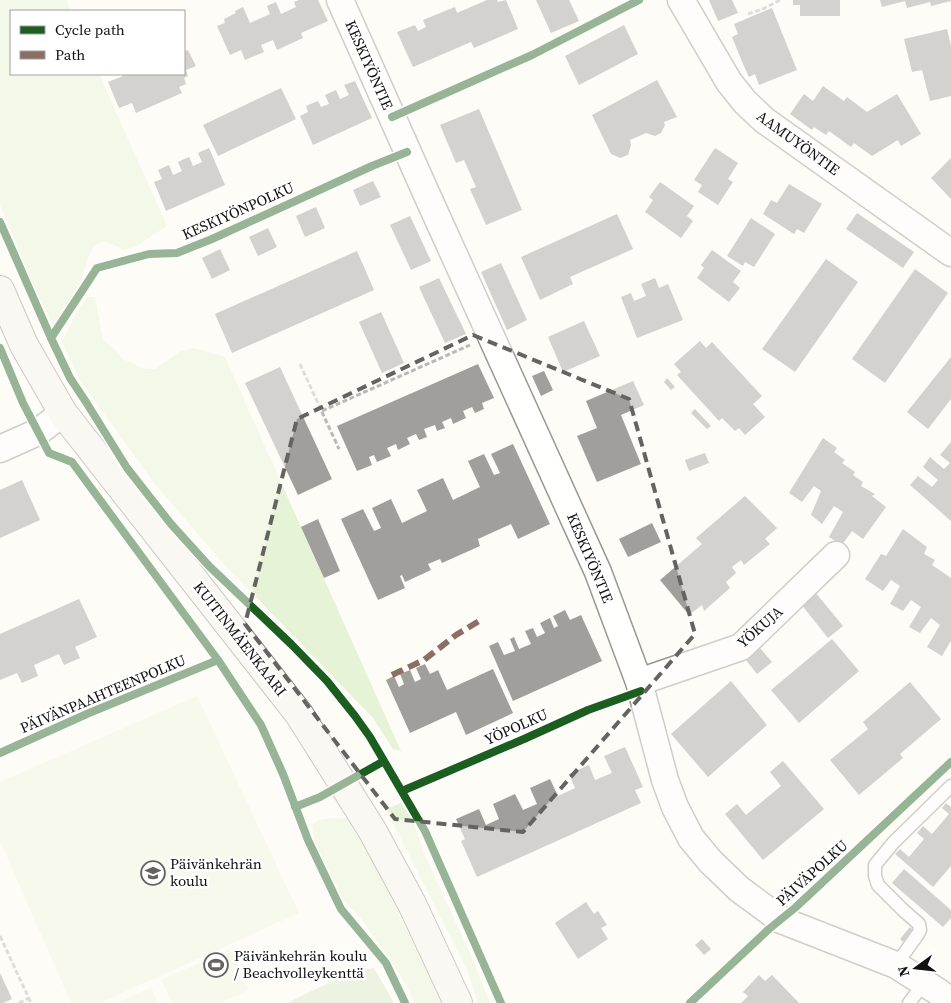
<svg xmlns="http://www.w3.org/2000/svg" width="951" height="1003" font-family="'Source Serif 4',serif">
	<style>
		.green { fill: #e7f3d7 }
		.forest { fill: #d8eac5 }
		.pitch { fill: #f0f6e1 }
		.building { fill: #a19f9c }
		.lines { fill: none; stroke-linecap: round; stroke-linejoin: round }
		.lane-casing { stroke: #979795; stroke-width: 15 }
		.street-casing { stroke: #979795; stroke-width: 29 }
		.secondary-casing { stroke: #8e8d8b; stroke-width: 30 }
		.path { stroke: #b9b9b8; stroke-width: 3; stroke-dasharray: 5 2.5; stroke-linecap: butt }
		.lane { stroke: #fffffe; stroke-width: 12 }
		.street { stroke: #fffffe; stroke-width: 26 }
		.secondary { stroke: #f6f4eb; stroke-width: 28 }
		.quiet { stroke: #8d6e63; stroke-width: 6; stroke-dasharray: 12 6; stroke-linecap: butt }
		.cycleway-casing { stroke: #fff; stroke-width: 11 }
		.cycleway { stroke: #1b5e20; stroke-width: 8 }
		.marked { fill: none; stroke: #646362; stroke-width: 4; stroke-dasharray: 10 6; stroke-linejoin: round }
		.labels { text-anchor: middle; stroke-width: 5; stroke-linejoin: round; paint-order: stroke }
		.street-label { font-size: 15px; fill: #111; stroke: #fff }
		.poi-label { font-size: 15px; fill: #111; stroke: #fff; text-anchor: start }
	</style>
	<rect width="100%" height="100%" fill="#fdfcf7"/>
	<!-- green -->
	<path class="green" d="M0,0H66L71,11H11V74H99L167,226L138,245L124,250L105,241L94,245L88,258L82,279L71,299L53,324L37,293L0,205Z
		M88,297H95L103,340L113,348L123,359L144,369H156L179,352L194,348L225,357L401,751L393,749L373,718L223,563L155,484L81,382L62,342L78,310Z
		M401,803L414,823L424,853L472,958L490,1003H478L468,972L386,809Z
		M332,818H347L378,871L421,959L441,1003H415L409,990L395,967L362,920L342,898L314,840L312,825L319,820Z"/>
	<!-- forest -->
	<path class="forest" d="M374,968L394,1003H287L351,972Z"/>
	<!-- pitch -->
	<path class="pitch" d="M197,696L299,913L100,1003H71L0,841V782Z
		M230,949L249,990L220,1003H172L161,980Z
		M151,987L158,1003H117Z"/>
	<!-- building -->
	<path class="building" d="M299,0H318L328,21L301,33L303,38L277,50L273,40L261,45L264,52L245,60L241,50L230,55L217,26L225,23L224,19L236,13L235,11L243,7L250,23L270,14L267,6L276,2L281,14L296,7L294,2Z
		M487,0H497L498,2L506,0L518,29L474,48L471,42L413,67L397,32L415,25L418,31L426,27L423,20L455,7L457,13Z
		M536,0H569L579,21L551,33Z
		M709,0H732L738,13L718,21Z
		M793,0H840V16H800V5H793Z
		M880,0H951V1L931,6L930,2L907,8L905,1L882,7Z
		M772,8L797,70L759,85L755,74L749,77L743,64L732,37L738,34L734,24Z
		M624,25L638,54L579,85L565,56Z
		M947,29L951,46V96L930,101L922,70L912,72L904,39Z
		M188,50L196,66L186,70L188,76L184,78L186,84L179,87L182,93L136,113L132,103L119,108L108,82L123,76L122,74H184V51Z
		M657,80L677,117L664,122L665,125L661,133L655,136L646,133L630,140L631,145L628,155L620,158L611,154L592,115Z
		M355,81L372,118L313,145L300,116L308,112L306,106L318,101L321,107L329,104L325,95L336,90L340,99L349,95L344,85Z
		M823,86L844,101L847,97L867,112L897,94L921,134L901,146L898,140L872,156L854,143L851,147L829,131L826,135L814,127L812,130L790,114L804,94L813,101Z
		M281,88L296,119L218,156L203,125Z
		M479,109L522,210L486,225L470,189L476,187L464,160L456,163L440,125Z
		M209,148L225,185L166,211L154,182L162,179L158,170L169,165L173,175L182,171L178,162L189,157L193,166L202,162L198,153Z
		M715,148L738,163L728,179L733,182L718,205L698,192L702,185L694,180Z
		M951,158V199L931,178Z
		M373,181L381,197L360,206L353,190Z
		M660,182L694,206L687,216L693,221L681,238L645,212L653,200L649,197Z
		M789,184L822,204L804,233L797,229L794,234L763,214L771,200L777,203Z
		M316,207L325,228L305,237L296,216Z
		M857,213L914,252L903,268L846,229Z
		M617,214L633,249L570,277L573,284L540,300L521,257Z
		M410,216L431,261L411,270L390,225Z
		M751,218L775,234L754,267L745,262L743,266L727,256Z
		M268,228L277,247L258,256L249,237Z
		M220,249L230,270L212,279L202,258Z
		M712,250L741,271L733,282L740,288L729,302L697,278L704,268L701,265Z
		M357,251L374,290L232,353L215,314Z
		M826,259L858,282L795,372L762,349Z
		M501,263L527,320L507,330L481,272Z
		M915,269L948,293L885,383L852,359Z
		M439,278L466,334L445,343L419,287Z
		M655,278L659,288L668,284L683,320L637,338L621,297L631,293L634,301L646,296L641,284Z
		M381,312L404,363L382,373L359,322Z
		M584,321L600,356L563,372L548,337Z
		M700,341L706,348L712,342L762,396L753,404L765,417L745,435L739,428L735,431L722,418L719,421L677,375L681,372L674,364Z
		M951,357V399L928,429L907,412Z
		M478,364L494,398L482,403L484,409L475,413L472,407L463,411L466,418L453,424L451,418L442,422L445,428L437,431L435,425L424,429L427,437L419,440L416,434L407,438L410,444L398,450L396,444L387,448L391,456L377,462L374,455L369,457L372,465L357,471L337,426Z
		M280,367L332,479L298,495L245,383Z
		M544,371L553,390L541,396L532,376Z
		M667,378L675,387L671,390L664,382Z
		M633,381L644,405L621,415L641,464L597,482L577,436L597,428L586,401Z
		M695,409L711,426L707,429L691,413Z
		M823,438L837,448L834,452L845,460L842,463L855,472L853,475L863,482L861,486L875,494L872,496L886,507L863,539L852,531L842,545L829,537L843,512L834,506L822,524L811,515L821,491L814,486L802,502L789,493Z
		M951,442V521L910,485L918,476L932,487L938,480L923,467L930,457L944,469L950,463L940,455Z
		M513,444L550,524L518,539L511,524L478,539L480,546L442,563L440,559L428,564L431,570L405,582L402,575L400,576L405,588L378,600L341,519L363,509L374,531L381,528L372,508L391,499L402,523L427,511L417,490L443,478L453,500L480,487L468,461L484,454L494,475L500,473L491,454Z
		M705,453L709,463L689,471L685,460Z
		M22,480L40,520L0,538V490Z
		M745,496L777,528L765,539L770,544L744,565L741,560L732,567L736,573L726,582L730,588L704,611L702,605L689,615L660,580L702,544L696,538Z
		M318,519L340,571L324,578L301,527Z
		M652,523L661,542L628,557L619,539Z
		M903,529L927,547L924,554L935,560L932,565L951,578V641L942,656L927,647L940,625L931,618L920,633L909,627L921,607L911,600L903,611L890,604L900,586L891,580L883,591L865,579L881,554L886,556Z
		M815,592L843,626L828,638L801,604Z
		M79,599L97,637L75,647L80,658L64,665L59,654L34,665L38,676L22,683L17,673L0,680V634Z
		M565,610L570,620L581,615L602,661L513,701L489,646L498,642L504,655L515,651L510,639L514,637L519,649L531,644L525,631L533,628L537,637L545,633L540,623L550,618L554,628L558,626L553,616Z
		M832,639L859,671L799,723L771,690Z
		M760,648L772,662L757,674L746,660Z
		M425,664L430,674L438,670L447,690L493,669L513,713L466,735L456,712L410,733L386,680L394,676L399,687L404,684L400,674L410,670L415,682L421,679L416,668Z
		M731,681L767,725L708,777L671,734Z
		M910,682L941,719L900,754L903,758L859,795L830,760L868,729L863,722Z
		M625,747L643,787L635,790L641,803L477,877L461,841L465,839L456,819L479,809L486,825L499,819L493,804L515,794L523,810L537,804L530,788L550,779L558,796L575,788L569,774L589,765L595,780L612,773L604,756Z
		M783,761L824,809L763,860L725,814L737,804L746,815L781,786L770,772Z
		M946,803L951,807V866L933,887L895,854L900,849L909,857L924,839L917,833L923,826L932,834L949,814L942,808Z
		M904,869L951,910V918L943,927L892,883Z
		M586,902L594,914L598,911L607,925L601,928L608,939L578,959L555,923Z
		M910,927L913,930L903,942L900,939Z
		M702,939L711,949L704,955L695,945Z
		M0,973L12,999L3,1003H0Z
		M759,975L765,981L772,975L799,1003H741L748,996L743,992Z"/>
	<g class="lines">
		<!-- lane casing -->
		<g class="lane-casing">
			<path id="lane" d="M896,965L918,934L920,930L919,924L903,910L878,885L875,876V865L893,843L951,786
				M909,1003L924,983"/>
		</g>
		<!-- street casing -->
		<g class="street-casing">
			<path id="street" d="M340,0L427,195L598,572L639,682L665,780L675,807L691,838L710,861L739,889L781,920L896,965L940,993L951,1002
				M681,0L729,82L745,102L764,120L951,253
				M0,449L38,432L63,413
				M639,682L741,647L836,555"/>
		</g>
		<!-- secondary casing -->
		<g class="secondary-casing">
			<path id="secondary" d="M0,290L24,345L63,413L299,714L372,830L412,904L458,1003"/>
		</g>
		<!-- path -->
		<path class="path" d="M748,14L763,9L780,0
			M300,364L339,449
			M322,411L470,345
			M0,936L31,1003
			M19,1003L29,998"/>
		<!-- lane -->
		<use href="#lane" class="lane"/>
		<!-- street -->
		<use href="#street" class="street"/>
		<!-- secondary -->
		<use href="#secondary" class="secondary"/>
		<!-- quiet -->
		<path class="quiet" d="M392,675L424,660L456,635L479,621"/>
		<!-- cycleway casing -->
		<g class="cycleway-casing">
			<path id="cycleway" d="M392,117L532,55L639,0
				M0,222L51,338L70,378L86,402L127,468L171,524L209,566L291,644L327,681L355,716L370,737L425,831L493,985L501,1003
				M51,338L97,268L149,254L177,253L212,239L372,166L407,152
				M0,348L23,403L49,453L72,462L218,660L261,725L283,774L308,840L341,909L386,963L405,1003
				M0,753L89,713L218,660
				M402,791L524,739L588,710L641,691
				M295,807L320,797L384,761
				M690,1003L769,929L796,907L951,762"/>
		</g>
		<!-- cycleway -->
		<use href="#cycleway" class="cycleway"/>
	</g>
	<!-- marked area -->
	<path d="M0 0H951V1003H0ZM473,335L629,399L695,634L523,832L395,819L245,624L297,419Z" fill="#fdfcf7" fill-opacity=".55" fill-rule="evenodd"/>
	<path class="marked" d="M473,335L629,399L695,634L523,832L395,819L245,624L297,419Z"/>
	<!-- icons -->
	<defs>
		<g id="school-ring" transform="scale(1.25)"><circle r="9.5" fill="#fff" stroke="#646362" stroke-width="1.5"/><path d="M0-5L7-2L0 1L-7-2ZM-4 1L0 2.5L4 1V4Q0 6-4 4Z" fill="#646362"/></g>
		<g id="stadium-ring" transform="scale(1.25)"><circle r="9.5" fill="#fff" stroke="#646362" stroke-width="1.5"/><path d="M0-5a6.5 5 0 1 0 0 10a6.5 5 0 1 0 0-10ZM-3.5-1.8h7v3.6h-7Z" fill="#646362"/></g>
	</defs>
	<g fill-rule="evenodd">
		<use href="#school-ring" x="153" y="873"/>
		<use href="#stadium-ring" x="216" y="965"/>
	</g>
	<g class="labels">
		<!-- street labels -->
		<g class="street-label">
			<text transform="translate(369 65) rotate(66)" y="5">KESKIYÖNTIE</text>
			<text transform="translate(798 143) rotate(36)" y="5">AAMUYÖNTIE</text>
			<text transform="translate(238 211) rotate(-24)" y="5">KESKIYÖNPOLKU</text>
			<text transform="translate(590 558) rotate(67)" y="5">KESKIYÖNTIE</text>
			<text transform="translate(760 627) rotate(-41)" y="5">YÖKUJA</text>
			<text transform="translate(240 639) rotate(52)" y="5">KUITINMÄENKAARI</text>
			<text transform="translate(103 694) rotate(-23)" y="5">PÄIVÄNPAAHTEENPOLKU</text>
			<text transform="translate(516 727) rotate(-24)" y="5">YÖPOLKU</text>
			<text transform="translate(812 873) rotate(-42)" y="5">PÄIVÄPOLKU</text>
		</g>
		<!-- poi labels -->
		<g class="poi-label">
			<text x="170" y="869">Päivänkehrän<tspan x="170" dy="17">koulu</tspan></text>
			<text x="234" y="961">Päivänkehrän koulu<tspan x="234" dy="17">/ Beachvolleykenttä</tspan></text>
		</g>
	</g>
	<!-- legend -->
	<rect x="10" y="10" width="175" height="65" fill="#ffffff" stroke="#a0a0a0"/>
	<rect x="20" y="26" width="25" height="8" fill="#1b5e20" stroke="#a0a0a0"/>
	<text x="55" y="35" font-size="15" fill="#111111">Cycle path</text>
	<rect x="20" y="51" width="25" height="8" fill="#8d6e63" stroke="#a0a0a0"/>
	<text x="55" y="60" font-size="15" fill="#111111">Path</text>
	<!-- north arrow -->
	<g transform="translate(916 968) rotate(255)" stroke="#ffffff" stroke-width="4" paint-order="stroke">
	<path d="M0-4L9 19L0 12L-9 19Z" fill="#111111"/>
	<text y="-8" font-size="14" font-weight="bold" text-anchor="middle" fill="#111111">N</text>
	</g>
</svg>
